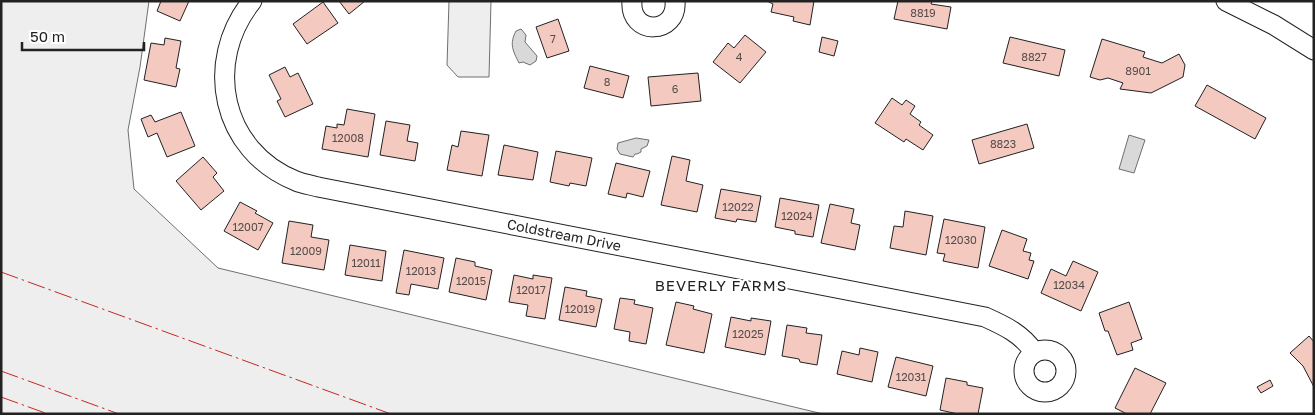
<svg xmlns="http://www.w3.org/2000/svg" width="1315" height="415" font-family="'Golos Text',sans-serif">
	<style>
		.green { fill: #eee; stroke: #6f6f6f }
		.water { fill: #d9d9d9; stroke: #6f6f6f }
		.building { fill: #f3c9c0; stroke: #222 }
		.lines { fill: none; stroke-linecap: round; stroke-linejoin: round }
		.minor-casing { stroke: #222; stroke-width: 21 }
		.minor { stroke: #fff; stroke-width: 19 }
		.power { stroke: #c62828; stroke-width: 1; stroke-dasharray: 18 4 2.5 4; stroke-linecap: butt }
		.labels { text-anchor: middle; stroke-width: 4; stroke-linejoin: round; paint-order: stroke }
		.number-label { font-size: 11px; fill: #564c4a }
		.street-label { font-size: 14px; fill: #222; stroke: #fff }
		.neighbourhood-label { font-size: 15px; letter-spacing: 1px; fill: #222; stroke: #fff }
	</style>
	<rect width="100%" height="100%" fill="#fff"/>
	<!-- green -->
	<path class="green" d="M1,1H149L140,67L128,130L134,189L218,268L823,414H1Z
		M449,1H491L489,77H458L447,65Z"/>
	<!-- water -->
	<path class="water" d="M521,29L526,35L525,42L537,56L536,61L530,65L523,62L519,63C513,51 509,44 516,31Z
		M1129,135L1145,140L1134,173L1119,169Z
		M636,138L649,140L647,146L641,149V152L637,154H635L633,157L620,154L617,149L618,143Z"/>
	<!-- building -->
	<path class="building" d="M161,1H189L180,21L157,11Z
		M339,1H365L349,14Z
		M767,1H814L810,25L793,21L794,17L771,12L773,4Z
		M898,1H932L931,4L951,7L947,29L894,19Z
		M323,2L338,23L307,44L293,24Z
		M558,19L569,51L547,58L536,27Z
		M745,35L766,52L740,83L713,62L728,43L734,48Z
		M822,37L838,41L834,56L819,52Z
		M1010,37L1065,50L1059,76L1003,63Z
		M165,38L181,41L176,68L180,69L176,87L144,80L151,43L164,45Z
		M1102,39L1145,52L1143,57L1162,63L1179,54L1185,65L1183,77L1151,93L1120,89L1123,83L1108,78L1100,80L1090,77Z
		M590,66L629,76L623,98L584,88Z
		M285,67L290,77L298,73L313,104L285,117L277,101L281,99L269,75Z
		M698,73L701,101L651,106L648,77Z
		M1207,85L1266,118L1255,139L1195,106Z
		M892,98L902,105L906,100L915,106L910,114L921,122L919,125L933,135L923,150L906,139L904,142L875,123Z
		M347,109L375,114L368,157L322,149L326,126L337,128V124L344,125Z
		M181,112L195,146L167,157L157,133L148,137L141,119L151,115L155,122Z
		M386,121L410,125L407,141L418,143L415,161L380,155Z
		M1027,124L1034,148L979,164L972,140Z
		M461,131L489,135L482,176L447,170L452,145L458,147Z
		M504,145L538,152L533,180L498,175Z
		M556,151L592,158L586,186L570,183L569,186L550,182Z
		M672,156L690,160L686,181L703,185L697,212L661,205Z
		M203,157L217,173L213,177L224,191L201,210L176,181Z
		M616,163L650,171L643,197L627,193L626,198L608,194Z
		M721,189L761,196L756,222L737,219L736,222L715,218Z
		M780,198L819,205L813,237L795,234V231L775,227Z
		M240,202L257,211L255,213L273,223L258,250L224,231Z
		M830,204L854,209L851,223L860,225L855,250L821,243Z
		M905,211L933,216L926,255L890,248L894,226L903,227Z
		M944,219L985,227L978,268L943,261L945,254L937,253Z
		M289,221L313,225L311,237L329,240L324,270L282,263Z
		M1002,230L1027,239L1023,251L1031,253L1029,260L1034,261L1028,279L989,266Z
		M350,245L386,251L382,281L345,275Z
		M404,250L444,258L438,289L411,284L409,295L396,293Z
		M456,258L475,262V266L492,270L486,300L449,292Z
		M1073,261L1098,272L1081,311L1041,293L1051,269L1066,276Z
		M514,275L533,279V275L552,278L545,319L526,316L528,305L509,302Z
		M565,287L587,291L586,296L602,299L596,327L559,320Z
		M620,298L635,300L634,304L653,308L646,344L629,341L630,332L614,329Z
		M676,302L694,306L693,309L712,314L704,353L666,345Z
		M1129,302L1142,339L1131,343L1133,350L1117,355L1108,331H1105L1099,313Z
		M731,317L751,321V318L771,321L765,355L725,347Z
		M787,325L807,328L806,333L822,335L817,365L800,362L799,359L782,356Z
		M1309,336L1314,342V387L1303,366L1290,353Z
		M860,348L878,352L872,382L837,374L842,351L859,355Z
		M896,357L933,366L926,396L888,387Z
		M1135,368L1166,383L1150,414H1127L1115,408Z
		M946,378L967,382V385L983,388L978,414H958L940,410Z
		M1270,380L1273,386L1261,393L1257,387Z"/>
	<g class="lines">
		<!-- minor casing -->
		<g class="minor-casing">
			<path id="minor" d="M252,1C203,62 221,151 296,181C303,184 311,185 318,187L985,317C1005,326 1022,334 1034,352
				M632,1C629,36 678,35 675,1
				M1226,1L1274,25L1314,50
				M1024 371a21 21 0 1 1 42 0a21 21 0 1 1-42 0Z"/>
		</g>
		<!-- minor -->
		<use href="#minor" class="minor"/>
		<!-- power -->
		<path class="power" d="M1,272L391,414
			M1,371L119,414
			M1,397L48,414"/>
	</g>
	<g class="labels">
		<!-- number labels -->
		<g class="number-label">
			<text x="923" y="17">8819</text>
			<text x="553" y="43">7</text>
			<text x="739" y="61">4</text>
			<text x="1034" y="61">8827</text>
			<text x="1138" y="75">8901</text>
			<text x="607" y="86">8</text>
			<text x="675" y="93">6</text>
			<text x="348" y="142">12008</text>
			<text x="1003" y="148">8823</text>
			<text x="738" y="211">12022</text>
			<text x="797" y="220">12024</text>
			<text x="248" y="231">12007</text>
			<text x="961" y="244">12030</text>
			<text x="306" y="255">12009</text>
			<text x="366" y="267">12011</text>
			<text x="421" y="275">12013</text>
			<text x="471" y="285">12015</text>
			<text x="1069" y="289">12034</text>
			<text x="531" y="294">12017</text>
			<text x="580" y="313">12019</text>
			<text x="748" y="338">12025</text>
			<text x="911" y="381">12031</text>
		</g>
		<!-- street labels -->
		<g class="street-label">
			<text transform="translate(564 235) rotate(11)" y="5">Coldstream Drive</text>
		</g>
		<!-- neighbourhood labels -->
		<g class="neighbourhood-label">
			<text x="721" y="291">BEVERLY FARMS</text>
		</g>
	</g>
	<!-- border -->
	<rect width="1315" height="415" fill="none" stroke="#222222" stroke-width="5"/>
	<!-- scale -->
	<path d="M22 42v8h122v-8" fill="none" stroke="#222222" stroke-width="2.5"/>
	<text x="30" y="42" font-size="15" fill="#222222" stroke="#ffffff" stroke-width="4" paint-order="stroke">50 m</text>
</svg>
